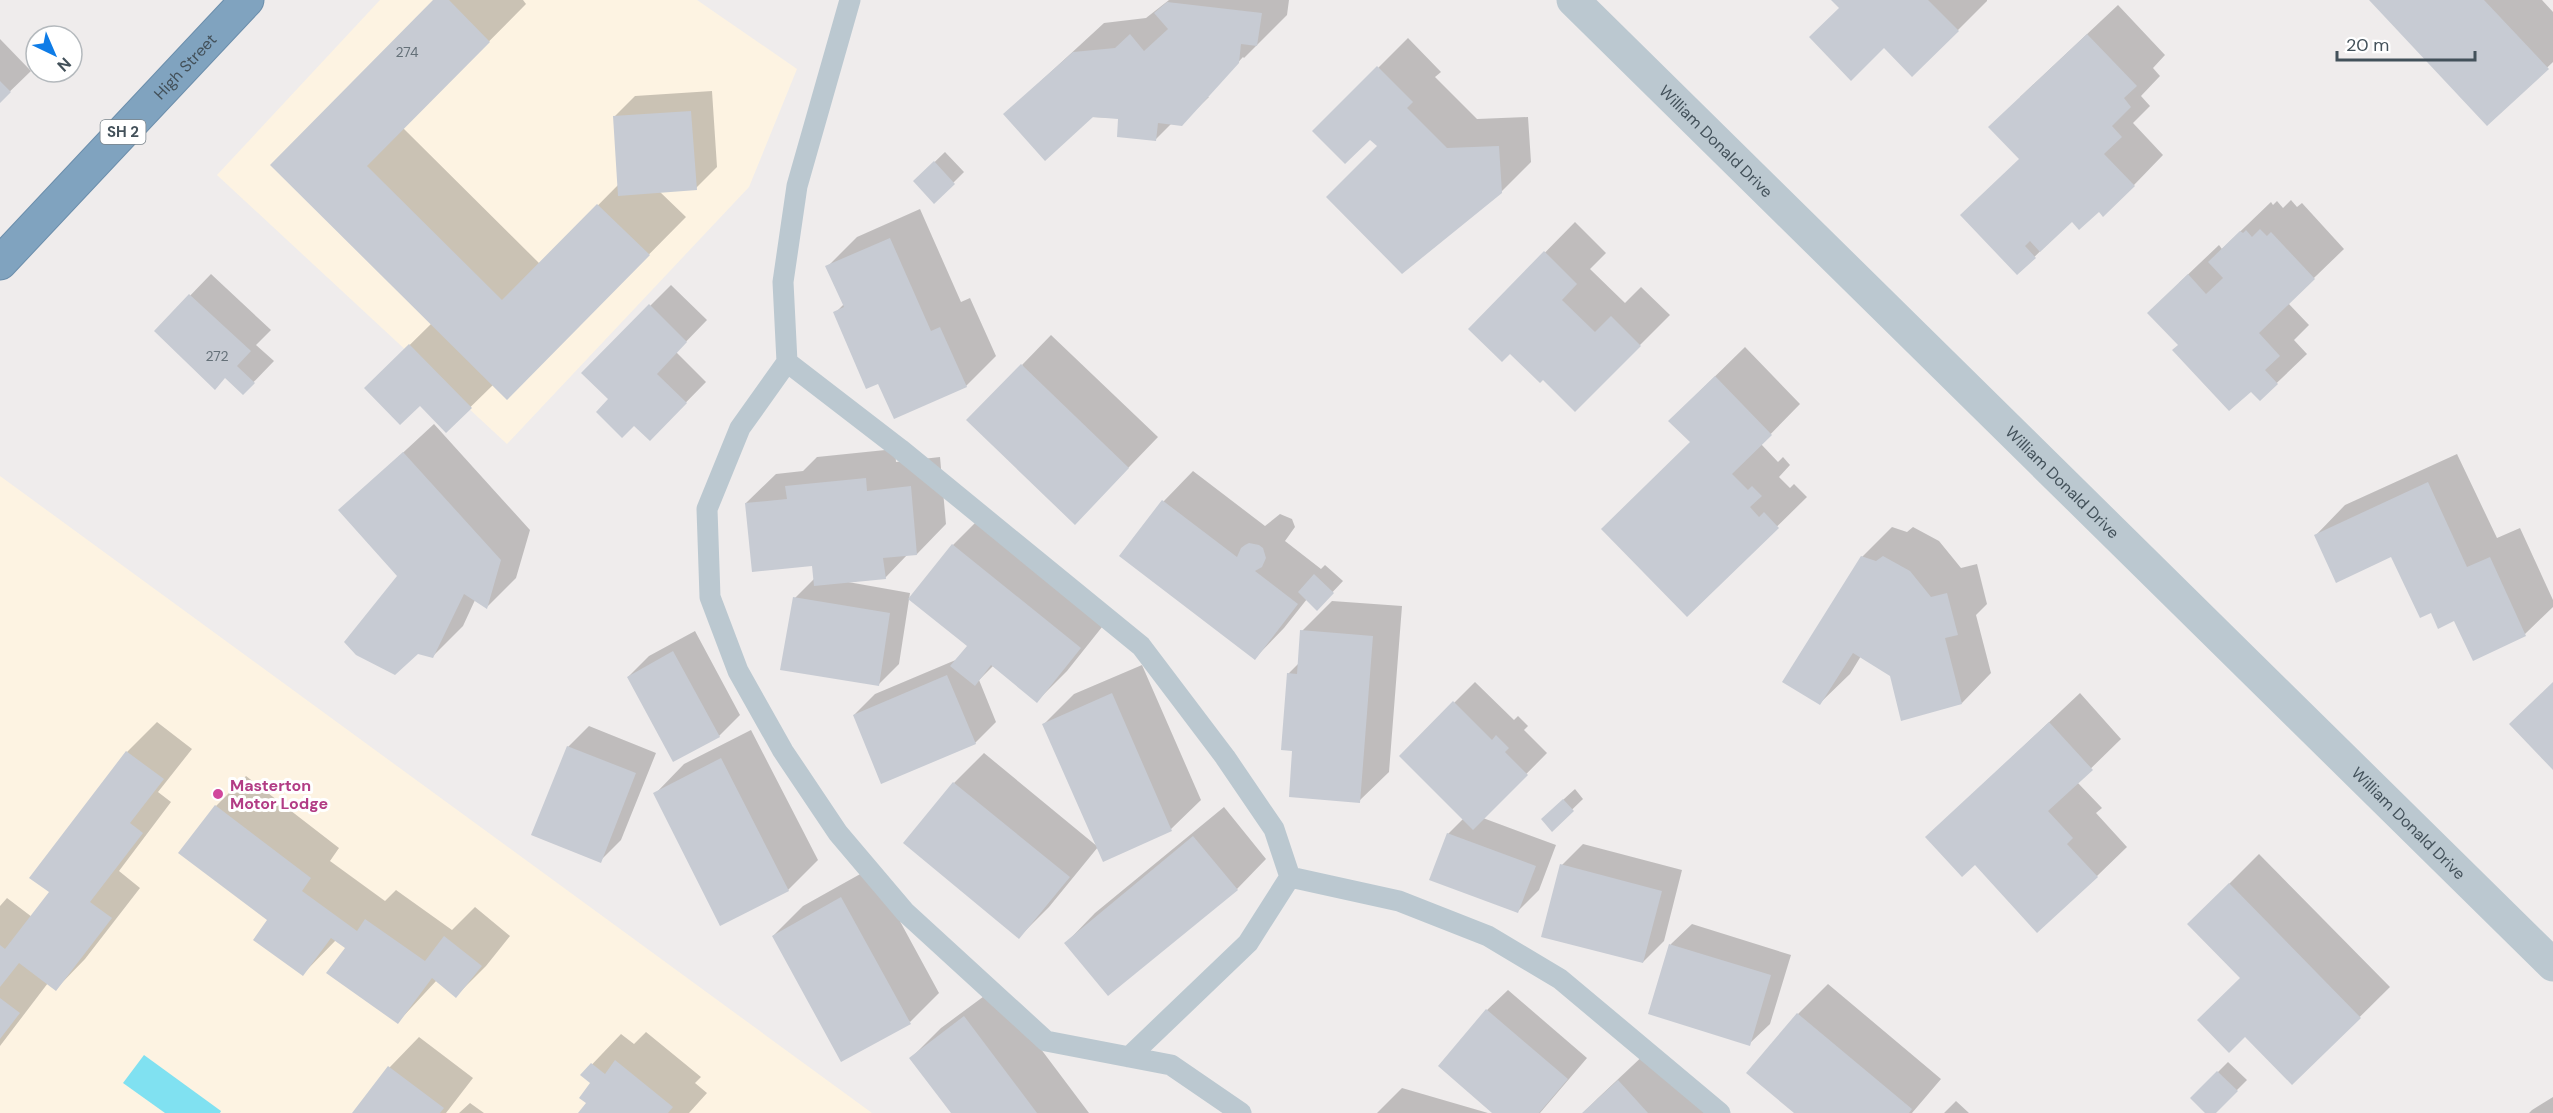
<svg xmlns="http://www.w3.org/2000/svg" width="2553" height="1113" font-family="'DM Sans',sans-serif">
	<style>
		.commercial { fill: #fdf3e2 }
		.water { fill: #80e1f1 }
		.shadow { fill: #0003 }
		.building { fill: #c7cbd3 }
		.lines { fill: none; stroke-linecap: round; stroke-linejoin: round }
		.highway-casing { stroke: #6b8eab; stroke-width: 35 }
		.lane { stroke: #bbc8d0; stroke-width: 21 }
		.street { stroke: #bbc8d0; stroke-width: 33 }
		.highway { stroke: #80a3bf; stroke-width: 33 }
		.hotel-dot { fill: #d1479c; stroke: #fff; stroke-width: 2 }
		.labels { text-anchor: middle; stroke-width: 6; stroke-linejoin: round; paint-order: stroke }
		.number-label { font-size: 14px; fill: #647078 }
		.shield { fill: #fff; stroke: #7b858c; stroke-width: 1.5 }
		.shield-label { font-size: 15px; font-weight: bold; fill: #43515a }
		.street-label { font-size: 16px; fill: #43515a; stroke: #fff }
		.hotel-label { font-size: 16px; font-weight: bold; fill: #b23c85; stroke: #fff; text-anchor: start }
	</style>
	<rect width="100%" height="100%" fill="#efecec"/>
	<!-- commercial -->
	<path class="commercial" d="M380,0H697L797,69L749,187L507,444L217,175Z
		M0,476L872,1113H0Z"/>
	<!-- water -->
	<path class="water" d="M144,1055L221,1111L220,1113H165L123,1083Z"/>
	<!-- shadow -->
	<path class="shadow" d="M435,0H523L526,4L403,128L540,264L619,184L614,117L635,96L712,91L717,167L696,188L659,191L686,217L507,398L494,384L446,431L420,404L366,388L432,323L272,165Z
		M1169,0H1289L1287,15L1244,58L1243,57L1206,97H1209L1181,124L1172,123L1156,139L1120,118L1005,114L1104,23L1146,18Z
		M1833,0H1987V1L1958,30L1884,46Z
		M2371,0H2542L2553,12V62L2487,124Z
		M2118,5L2165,55L2153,68L2160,76L2141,96L2150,106L2133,123L2163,155L2134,185L2099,210L2072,220L2018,273L2020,97Z
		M1408,38L1441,72L1435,77L1477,119L1528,117L1531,162L1501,192L1379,146L1371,138L1315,131Z
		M0,39L31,71L0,101Z
		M945,152L964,172L934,202L915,181Z
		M2291,200L2297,207L2302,203L2344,249L2288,303L2309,325L2294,340L2307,354L2260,399L2251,390L2180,345L2179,283L2219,245L2222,249L2271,202L2273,205L2277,201L2283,208Z
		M920,209L961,302L970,298L996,356L966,386L879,382L835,313L844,304L827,267L857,237Z
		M1575,222L1606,253L1590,269L1625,303L1641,287L1670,315L1575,410L1543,378L1511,351L1470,329Z
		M211,274L271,330L256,345L274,361L243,393L226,377L156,331Z
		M671,285L707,320L676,352L706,382L650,439L583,373Z
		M1051,335L1158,437L1104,493L1022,365Z
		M1745,347L1800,404L1761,444L1778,462L1783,457L1790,465L1779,477L1790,488L1794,484L1807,497L1687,615L1691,442L1700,391Z
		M434,424L530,530L516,578L487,607L475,600L463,626L433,656L399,576L340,511Z
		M895,449L896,462L940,457L946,524L917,554H908L885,578L848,582L910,593L899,664L878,685L795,598L815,578L814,564L746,503L776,474L803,471L817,457Z
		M2457,454L2497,538L2520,528L2553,600V607L2525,634L2473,659L2455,619L2431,611L2392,555L2316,535L2345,505Z
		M1193,471L1265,526L1280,514L1292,519L1295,527L1285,541L1321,569L1325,565L1343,581L1327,598L1307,599L1284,628L1255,658L1121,556L1164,501Z
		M983,515L1110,617L1067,671L1037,701L993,666L979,680L996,722L975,743L854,715L875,694L958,659L969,646L953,545Z
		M1892,527L1907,532L1913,527L1939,541L1961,568L1977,564L1987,604L1976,615L1991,673L1962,703L1891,675L1861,656L1850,674L1820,703L1862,557Z
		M1332,601L1402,606L1389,772L1359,801L1294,749L1288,674L1299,663L1302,631Z
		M695,631L740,715L719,736L628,677L649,656Z
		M1142,665L1201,800L1171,829L1103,860L1098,847L1049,907L1019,937L954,783L984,753L1098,847L1044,724L1074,694Z
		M1475,682L1514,720L1518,716L1528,726L1524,730L1547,753L1483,818L1556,845L1539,890L1518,911L1448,834L1464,818L1401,756Z
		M2080,693L2121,739L2077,782L2102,808L2096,813L2127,847L2097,876L1975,863L1927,837Z
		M157,722L192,749L158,792L171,802L119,871L140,888L85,959L56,989L48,983L0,1046V906L7,898L32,917L51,892L31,877L127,752Z
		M589,726L656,753L621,840L600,861L568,747Z
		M751,730L818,860L788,890L655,794L684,764Z
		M246,776L339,848L330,861L385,901L396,890L452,930L475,907L510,936L486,966L456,996L437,980L398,1022L347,947L336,940L303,974L269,920L181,852L216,806Z
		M1575,789L1583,799L1552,829L1553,809Z
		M1224,807L1266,859L1237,889L1066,943L1095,913Z
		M1583,844L1682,870L1664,941L1643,962L1562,865Z
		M2259,854L2390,987L2293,1083L2242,978L2189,924Z
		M871,868L939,993L910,1022L773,936L803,906Z
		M1692,924L1791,955L1770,1024L1749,1044L1649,1013L1671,944Z
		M1828,984L1941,1079L1912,1113H1796L1748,1073L1798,1014Z
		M995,988L1089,1113H953L911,1058L941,1028Z
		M1508,990L1587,1058L1540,1113H1494L1487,1010Z
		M646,1032L701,1077L695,1083L707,1093L689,1113H580L588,1103L592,1083L582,1075L621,1034L634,1044Z
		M419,1037L473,1078L446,1113H354L390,1067Z
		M1648,1051L1705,1113H1583L1598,1098Z
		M2228,1062L2247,1080L2214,1113H2207L2192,1098Z
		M1402,1088L1488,1113H1377Z
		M2553,1097V1113H2529L2532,1110Z
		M1956,1101L1969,1113H1944Z
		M470,1103L484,1113H459Z"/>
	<!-- building -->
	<path class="building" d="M433,0H449L490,42L367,166L502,300L597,204L650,255L507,400L270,165Z
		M1831,0H1928L1959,31L1912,77L1884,48L1851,81L1809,37L1839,8Z
		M2369,0H2484L2549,69L2487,126Z
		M1167,2L1262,13L1257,46L1241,44L1239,63L1182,126L1158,123L1156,141L1117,137L1118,119L1093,117L1045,161L1003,114L1073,52L1115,48L1130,34L1144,51L1168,29L1154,13Z
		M2087,34L2137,86L2124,98L2131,107L2112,126L2122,137L2104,154L2135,186L2103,217L2099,212L2079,230L2072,222L2040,252L2030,241L2025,246L2036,258L2017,275L1960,215L2019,159L1988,127Z
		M1377,66L1413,102L1407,108L1447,148L1499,146L1502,193L1402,274L1326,197L1377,146L1370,140L1345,164L1312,131Z
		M0,81L11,92L0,103Z
		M691,111L697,190L618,196L613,116Z
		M934,161L955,184L934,204L913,181Z
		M2260,229L2267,236L2271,232L2315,279L2259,333L2280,356L2265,370L2278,384L2260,401L2251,392L2229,411L2172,350L2178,345L2147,313L2188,274L2206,294L2223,278L2208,262L2240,231L2243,233L2246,230L2252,237Z
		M890,238L931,331L940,327L967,387L894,419L878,384L866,389L833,312L844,307L825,266Z
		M1544,251L1577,284L1562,300L1595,332L1611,316L1641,346L1575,412L1543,380L1540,383L1510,354L1502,362L1468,329Z
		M189,294L251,351L237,366L255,383L243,395L225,378L215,390L154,331Z
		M649,304L687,342L657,374L687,403L650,441L634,426L622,438L596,412L608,399L581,373Z
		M409,344L472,408L446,433L420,406L400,425L364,388Z
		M1021,364L1129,468L1075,525L966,420Z
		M1715,376L1772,435L1732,474L1748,490L1752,486L1762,496L1750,507L1759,517L1764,512L1779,528L1687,617L1601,529L1690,442L1668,421Z
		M403,452L501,560L487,609L464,594L433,658L418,654L395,675L356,655L344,642L397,576L338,510Z
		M866,478L867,491L911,486L917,555L883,558L886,579L814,586L812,566L752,572L745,503L787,499L785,486Z
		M2428,482L2467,567L2490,557L2526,636L2473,661L2454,621L2438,629L2431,613L2420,618L2391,557L2336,583L2314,535Z
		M1162,500L1237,557L1241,548L1245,545L1249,543L1259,545L1263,548L1266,558L1262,567L1255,571L1298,604L1255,660L1119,556Z
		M952,544L1081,648L1037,703L991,665L975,686L950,666L967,646L908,599Z
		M1861,556L1876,561L1883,556L1910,571L1931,597L1947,593L1958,635L1945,638L1962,704L1901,721L1890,676L1853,653L1820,705L1782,682Z
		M1314,574L1334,593L1317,611L1298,592Z
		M793,597L890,613L879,686L780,670Z
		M1300,630L1373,636L1360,803L1289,797L1292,751L1281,750L1287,673L1297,674Z
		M673,651L720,737L673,762L627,677Z
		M947,675L976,744L881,784L853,715Z
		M2553,682V770L2509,724Z
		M1112,693L1172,831L1103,862L1042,724Z
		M1453,701L1492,740L1496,735L1509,748L1505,752L1528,775L1473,830L1399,756Z
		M2049,722L2093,770L2048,811L2073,838L2067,844L2098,877L2037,933L1975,865L1962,877L1925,837Z
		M567,746L636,773L601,863L531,835Z
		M126,751L164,779L130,823L143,833L90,902L112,918L56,991L19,963L0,987V945L5,949L49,892L29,878Z
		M721,758L789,891L720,926L653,793Z
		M953,782L1070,877L1019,939L903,843Z
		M1563,799L1574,811L1552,832L1541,819Z
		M215,805L311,878L302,891L357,931L365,919L425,961L444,936L482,966L456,998L432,978L398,1024L326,973L345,948L331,938L303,976L253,940L267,920L178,853Z
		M1447,833L1536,866L1518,913L1429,880Z
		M1193,836L1238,890L1108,996L1064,943Z
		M1560,864L1662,891L1643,963L1541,937Z
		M2229,883L2361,1018L2292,1085L2245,1037L2229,1053L2197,1020L2240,978L2187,924Z
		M841,897L911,1024L841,1062L772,936Z
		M1669,944L1771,975L1750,1046L1648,1014Z
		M0,998L20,1013L0,1039Z
		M1486,1009L1568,1079L1539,1113H1492L1438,1066Z
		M1797,1013L1912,1109L1909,1113H1794L1746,1073Z
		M964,1016L1037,1113H951L909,1058Z
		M615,1060L673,1107L668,1113H578L586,1103L579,1098L590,1083L580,1075L591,1063L605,1074Z
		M388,1066L444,1108L440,1113H352Z
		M2217,1071L2238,1091L2216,1113H2205L2190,1098Z
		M1618,1080L1648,1113H1582Z"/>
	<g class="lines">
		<!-- highway casing -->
		<g class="highway-casing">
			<g id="highway">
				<path id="s2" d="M0,263L247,0"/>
			</g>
		</g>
		<!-- lane -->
		<path class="lane" d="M787,362L783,282L797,186L850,0
			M1290,877L1399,901L1488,936L1560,979L1720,1113
			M1129,1057L1248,943L1290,877
			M1241,1113L1171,1065L1046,1041L905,912L838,833L783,751L738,671L710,597L707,509L740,428L787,362L900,449L1141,646L1225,757L1274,829L1290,877"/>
		<!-- street -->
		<path class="street" id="s1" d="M1573,0L2553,965"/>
		<!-- highway -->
		<use href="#highway" class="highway"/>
	</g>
	<!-- markers -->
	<circle class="hotel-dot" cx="218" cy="794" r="6"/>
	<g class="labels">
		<!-- number labels -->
		<g class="number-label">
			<text x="407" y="57">274</text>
			<text x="217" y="361">272</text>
		</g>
		<!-- shield labels -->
		<rect class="shield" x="100.5" y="120" width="45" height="24" rx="4.5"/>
		<g class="shield-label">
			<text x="123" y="137">SH 2</text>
		</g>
		<!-- street labels -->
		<g class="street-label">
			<text dy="6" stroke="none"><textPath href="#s2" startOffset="270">High Street</textPath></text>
			<text dy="6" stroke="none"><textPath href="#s1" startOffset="201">William Donald Drive</textPath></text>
			<text dy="6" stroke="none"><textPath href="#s1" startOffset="687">William Donald Drive</textPath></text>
			<text dy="6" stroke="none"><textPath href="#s1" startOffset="1173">William Donald Drive</textPath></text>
		</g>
		<!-- hotel labels -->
		<g class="hotel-label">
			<text x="230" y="791">Masterton<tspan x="230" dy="18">Motor Lodge</tspan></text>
		</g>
	</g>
	<!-- north arrow -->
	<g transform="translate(54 54) rotate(136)"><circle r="28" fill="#ffffff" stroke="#b4b9bd" stroke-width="1.5"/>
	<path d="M0-4.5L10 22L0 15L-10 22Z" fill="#0e7ce7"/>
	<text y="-9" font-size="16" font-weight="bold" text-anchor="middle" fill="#43515a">N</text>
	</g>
	<!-- scale -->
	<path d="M2337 51v9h138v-9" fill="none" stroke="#43515a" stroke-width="3"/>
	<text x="2346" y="51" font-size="18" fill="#43515a" stroke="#ffffff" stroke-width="4.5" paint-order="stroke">20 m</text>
</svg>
